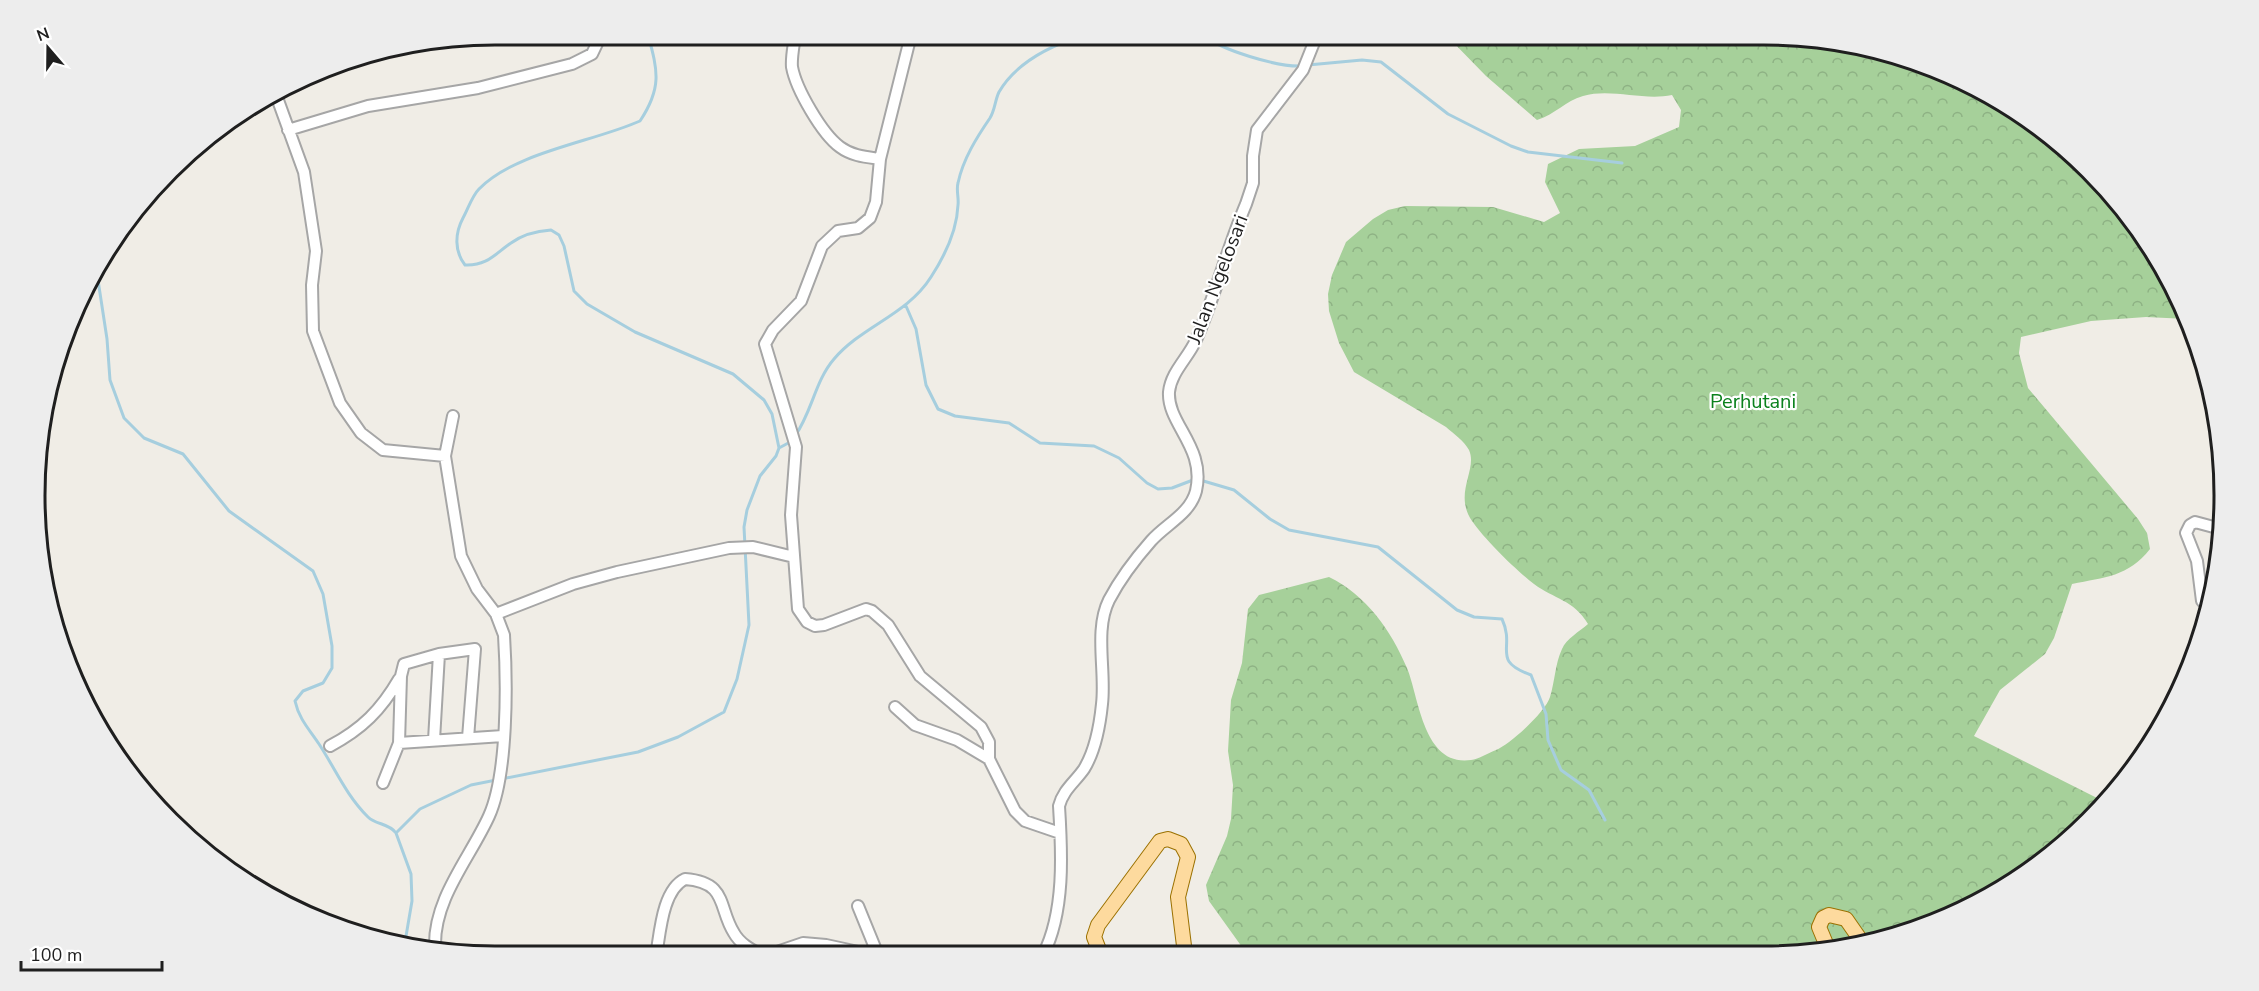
<svg xmlns="http://www.w3.org/2000/svg" width="2259" height="991" font-family="'Nunito Sans',sans-serif">
	<style>
		.forest { fill: url(#forest-crowns) }
		.lines { fill: none; stroke-linecap: round; stroke-linejoin: round }
		.stream { stroke: #a6cede; stroke-width: 3 }
		.minor-casing { stroke: #a6a6a6; stroke-width: 14 }
		.major-casing { stroke: #9b7100; stroke-width: 16 }
		.minor { stroke: #fff; stroke-width: 10 }
		.major { stroke: #fdda9e; stroke-width: 14 }
		.labels { text-anchor: middle; stroke-width: 4.5; stroke-linejoin: round; paint-order: stroke }
		.street-label { font-size: 20px; fill: #1f1f1f; stroke: #fff }
		.park-label { font-size: 20px; fill: #0a811c; stroke: #fff }
		.rim { fill: none; stroke: #1f1f1f; stroke-width: 3 }
	</style>
	<defs>
		<pattern id="forest-crowns" width="20" height="18" patternUnits="userSpaceOnUse" patternTransform="scale(1.5)"><rect width="20" height="18" fill="#a6d09a"/><path d="M2 6a3 3 0 1 1 6 0M12 15a3 3 0 1 1 6 0" fill="none" stroke="#8eb284"/></pattern>
	</defs>
	<rect width="100%" height="100%" fill="#f0ede6"/>
	<!-- forest -->
	<path class="forest" d="M1446,35H1764L1912,59L1994,96L2068,149L2129,215L2177,292L2187,319L2146,317L2091,321L2021,337L2019,353L2028,388L2138,519L2147,533L2150,549C2128,577 2105,577 2072,584L2054,638L2045,654L2000,690L1974,736L2101,800L2044,861L1940,921L1824,953L1247,954L1209,901L1206,885L1227,836L1231,819L1233,785L1228,751L1231,700L1242,663L1248,609L1259,595L1329,577C1366,595 1391,630 1407,668C1419,697 1423,767 1471,760C1479,759 1488,753 1496,750C1510,745 1546,711 1550,697C1555,681 1555,664 1562,649C1566,639 1580,631 1588,624C1574,600 1554,599 1534,584C1515,569 1486,541 1472,521C1453,493 1478,470 1469,450C1464,441 1454,434 1446,427L1354,372L1339,343L1329,311L1328,294L1332,275L1346,242L1373,219L1388,210L1405,206L1493,207L1544,222L1560,213L1545,182L1548,164L1579,149L1635,146L1679,127L1681,110L1672,95C1643,101 1611,88 1583,96C1565,101 1556,114 1537,120L1486,76Z"/>
	<g class="lines">
		<!-- stream -->
		<path class="stream" d="M648,35C658,71 662,88 640,121C593,142 515,152 479,189C472,196 468,209 463,218C455,233 454,251 465,265C487,266 495,254 511,243C522,235 537,231 551,230L559,235L564,246L574,291L587,304L635,332L733,374L764,400L772,414L779,448
			M1203,35C1221,50 1277,67 1301,66
			M1308,65L1362,60L1381,62L1448,114L1511,146L1528,152L1622,163
			M96,267L107,339L110,380L124,418L144,438L183,454L229,511L313,571L323,594L332,646V668L323,683L303,691L295,701C299,719 309,729 319,744C336,770 346,795 368,817C376,825 389,823 396,833
			M906,306L916,329L926,385L938,409L955,416L1009,423L1040,443L1094,446L1119,458L1147,483L1158,489L1172,488L1193,480
			M795,436C812,412 815,381 834,359C862,326 907,315 931,277C944,257 957,230 958,205C959,198 956,190 958,183C963,159 977,137 990,118C995,110 995,100 999,92C1017,61 1052,45 1084,35
			M1200,480L1234,490L1270,519L1289,530L1378,547L1457,610L1474,617L1502,619C1516,649 1490,660 1531,675L1546,714L1548,740L1561,770L1589,790L1605,820
			M405,942L412,901L411,874L396,833L420,809L471,785L638,752L678,737L724,712L737,679L749,625L744,527L747,510L760,476L776,456L779,448L792,441"/>
		<!-- minor casing -->
		<g class="minor-casing">
			<path id="minor" d="M795,35C794,45 791,57 792,67C796,89 822,134 840,147C852,156 866,157 880,159
				M911,35L880,159L876,202L870,218L858,228L838,231L822,246L801,301L773,330L765,344L796,447L791,515L798,609L807,622L815,626L824,625L866,609L872,611L888,625L920,676L981,727L989,742V759L1015,811L1025,821L1060,833
				M275,92L304,172L316,251L312,285L313,331L340,403L361,433L383,450L445,456
				M288,130L368,106L478,88L572,64L592,54L601,35
				M2202,601L2197,561L2186,533L2190,525L2195,522L2221,529
				M496,614L573,584L617,572L729,548L753,547L794,557
				M895,707L915,725L957,740L989,759
				M434,740L439,654
				M399,743L401,676L404,664L439,654L475,649L468,738
				M330,746C362,729 381,710 399,679
				M383,783L399,743L503,736
				M858,906L878,955
				M435,946C434,898 470,858 489,816C508,774 507,682 504,635L496,614L477,589L461,556L445,456L453,416
				M1043,955C1065,912 1062,853 1059,806C1063,790 1075,782 1084,769C1095,751 1100,724 1102,704C1106,671 1094,630 1109,600C1120,579 1136,558 1151,541C1166,524 1190,514 1196,491C1206,447 1167,424 1169,392C1171,372 1188,358 1196,340C1215,296 1227,249 1246,204L1253,183V156L1257,130L1303,70L1317,35
				M656,956C660,934 662,890 685,879C728,882 718,908 734,933C740,944 752,950 763,956
				M765,956L803,943L826,945L872,955"/>
		</g>
		<!-- major casing -->
		<g class="major-casing">
			<path id="major" d="M1829,951L1819,927L1823,918L1829,915L1846,919L1862,942
				M1101,955L1094,937L1098,925L1160,841L1168,839L1181,844L1188,857L1178,897L1185,954"/>
		</g>
		<!-- minor -->
		<use href="#minor" class="minor"/>
		<!-- major -->
		<use href="#major" class="major"/>
	</g>
	<g class="labels">
		<!-- street labels -->
		<g class="street-label">
			<text transform="translate(1217 279) rotate(-69)" y="7">Jalan Ngelosari</text>
		</g>
		<!-- park labels -->
		<g class="park-label">
			<text x="1753" y="408">Perhutani</text>
		</g>
	</g>
	<!-- crop -->
	<path d="M0 0H2259V991H0ZM495 45H1764A450 450 0 0 1 2214 495V496A450 450 0 0 1 1764 946H495A450 450 0 0 1 45 496V495A450 450 0 0 1 495 45Z" fill="#ededed" fill-rule="evenodd"/>
	<path class="rim" d="M495 45H1764A450 450 0 0 1 2214 495V496A450 450 0 0 1 1764 946H495A450 450 0 0 1 45 496V495A450 450 0 0 1 495 45Z"/>
	<!-- north arrow -->
	<g transform="translate(48 48) rotate(340)" stroke="#ffffff" stroke-width="4.5" paint-order="stroke">
	<path d="M0-4.5L10 22L0 15L-10 22Z" fill="#1f1f1f"/>
	<text y="-9" font-size="16" font-weight="bold" text-anchor="middle" fill="#1f1f1f">N</text>
	</g>
	<!-- scale -->
	<path d="M21 961v9h141v-9" fill="none" stroke="#1f1f1f" stroke-width="3"/>
	<text x="30" y="961" font-size="18" fill="#1f1f1f" stroke="#ffffff" stroke-width="4.5" paint-order="stroke">100 m</text>
</svg>
